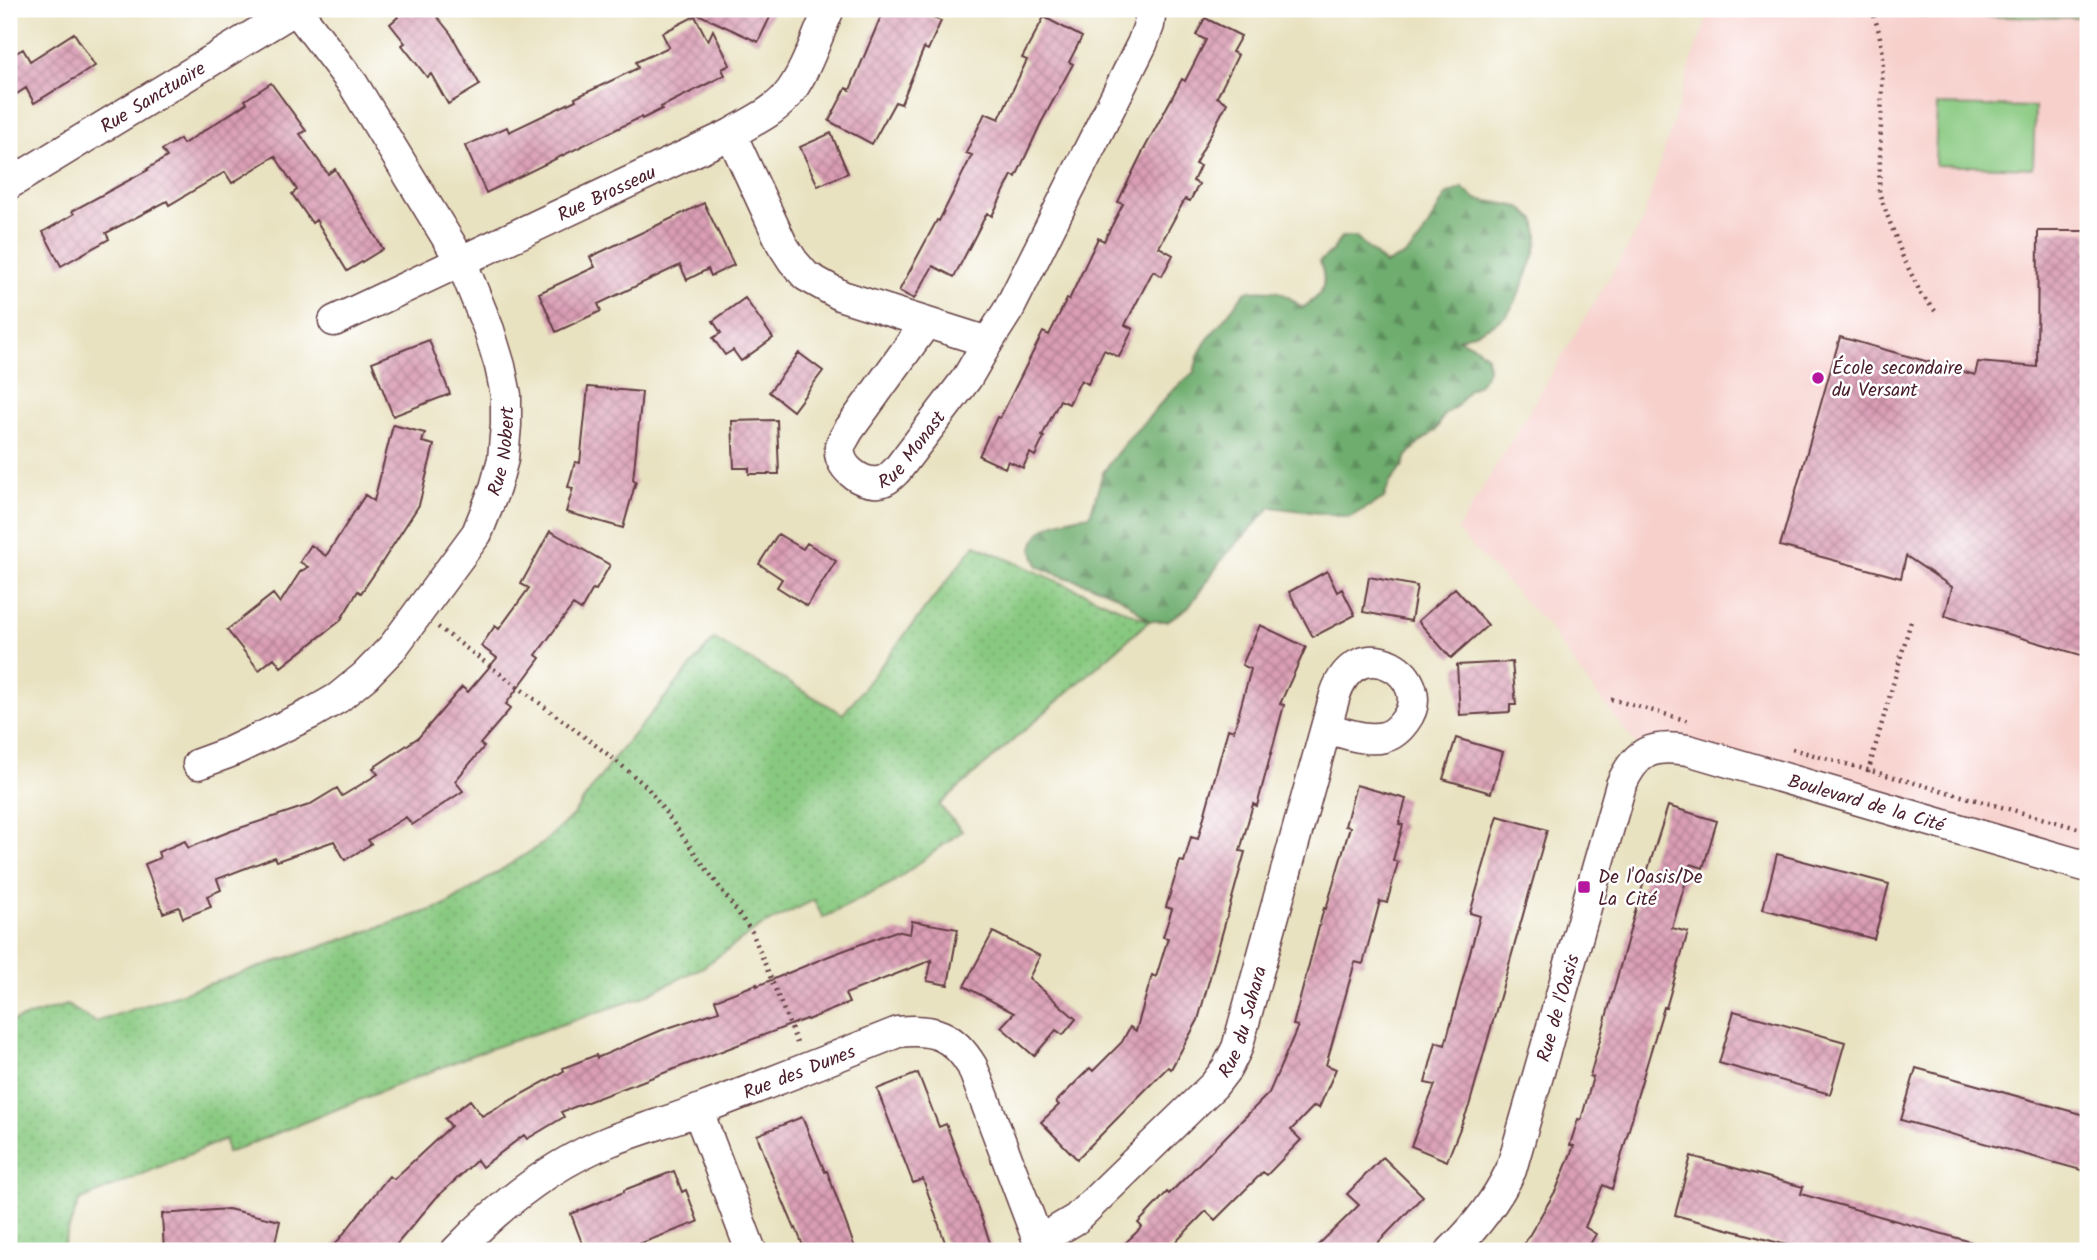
<svg xmlns="http://www.w3.org/2000/svg" width="2097" height="1260" font-family="Kalam,sans-serif">
	<style>
		.built { fill: #f7d0cc }
		.grass { fill: url(#grass-dots); stroke: #697456; stroke-width: 2 }
		.forest { fill: url(#forest-firs); stroke: #5c664c; stroke-width: 2 }
		.park { fill: #88c980; stroke: #697456; stroke-width: 2 }
		.building { fill: url(#building-cross-hatch) }
		.lines { fill: none; stroke-linecap: round; stroke-linejoin: round }
		.minor-casing { stroke: #623c42; stroke-width: 33 }
		.path { stroke: #623c42; stroke-width: 4.5; stroke-dasharray: 2 5; stroke-linecap: butt }
		.minor { stroke: #fff; stroke-width: 30 }
		.poi-dot { fill: #b5179e; stroke: #fff; stroke-width: 2.5 }
		.labels { text-anchor: middle; stroke-width: 5; stroke-linejoin: round; paint-order: stroke }
		.street-label { font-size: 19px; fill: #4a1f2b; stroke: #fff }
		.poi-label { font-size: 19px; fill: #4a1f2b; stroke: #fff; text-anchor: start }
	</style>
	<defs>
		<pattern id="grass-dots" width="8" height="8" patternUnits="userSpaceOnUse" patternTransform="scale(1.75)"><rect width="8" height="8" fill="#88c980"/><path d="M2 2h.1M6 6h.1" fill="none" stroke="#77ac6f" stroke-width="1.8" stroke-linecap="round"/></pattern>
		<pattern id="forest-firs" width="22" height="20" patternUnits="userSpaceOnUse" patternTransform="scale(1.75)"><rect width="22" height="20" fill="#6ead6e"/><path d="M5 1l3.5 6h-7zM16 11l3.5 6h-7z" fill="#5c8c5b"/></pattern>
		<pattern id="building-cross-hatch" width="8" height="8" patternUnits="userSpaceOnUse" patternTransform="scale(1.75)"><rect width="8" height="8" fill="#da9eb5"/><path d="M0 0l8 8M0 8l8-8" fill="none" stroke="#b38093"/></pattern>
	</defs>
	<rect width="100%" height="100%" fill="#fff"/>
	<filter id="ink" filterUnits="userSpaceOnUse"><feTurbulence type="fractalNoise" baseFrequency=".0143" numOctaves="2"/><feDisplacementMap in="SourceGraphic" scale="14" xChannelSelector="R" yChannelSelector="G"/><feConvolveMatrix kernelMatrix="1 2 1 2 8 2 1 2 1" color-interpolation-filters="sRGB"/></filter>
	<filter id="wash" filterUnits="userSpaceOnUse"><feTurbulence type="fractalNoise" baseFrequency=".00686" numOctaves="4" result="noise"/><feDisplacementMap in="SourceGraphic" scale="28" xChannelSelector="R" yChannelSelector="G"/><feGaussianBlur stdDeviation="1.57" result="paint"/><feColorMatrix in="noise" values="0 0 0 0 0 0 0 0 0 0 0 0 0 0 0 0 0 1.4 0 .05"/><feComposite in="paint" operator="in"/></filter>
	<g filter="url(#wash)">
		<rect width="100%" height="100%" fill="#e9e2c1"/>
		<!-- built -->
		<path class="built" d="M1711,9H2088V867L1643,753L1587,682L1546,624L1457,531L1641,225L1697,45Z"/>
		<!-- grass -->
		<path class="grass" d="M975,545L1149,621L939,805L962,831L892,883L823,918L814,900L761,926L703,967L640,998L477,1053L227,1153L225,1139L79,1201L61,1251H9V1022L67,1005L95,1022L446,905L542,844L572,816L614,758L714,639L843,714Z"/>
		<!-- forest -->
		<path class="forest" d="M1462,188L1476,199L1520,207L1535,220C1536,226 1538,231 1538,237C1538,251 1517,303 1507,314C1495,326 1474,333 1458,339L1474,346L1487,356L1488,370L1479,384L1468,390L1458,405L1444,415L1436,430L1418,444L1407,456L1402,467L1389,484L1384,498L1350,517L1271,507L1223,558L1189,607L1167,621H1149C1139,612 1130,603 1118,596C1092,583 1063,579 1038,566L1032,549C1034,544 1036,537 1040,533C1052,520 1073,518 1090,515L1103,473L1114,457L1129,438L1143,424L1169,394L1194,372L1199,354L1205,343L1246,291C1274,290 1281,288 1302,308C1324,295 1328,285 1320,261L1332,251L1342,237H1355L1385,264L1406,255L1420,240L1446,195Z"/>
		<!-- park -->
		<path class="park" d="M1912,9H2088V18L1912,15Z
			M1937,105L2035,107L2033,168L1935,165Z"/>
		<g id="blocks">
			<!-- building -->
			<path class="building" d="M392,9H431L451,34L480,85L448,104L431,74L427,77L402,45L405,43L390,24L398,17Z
				M687,9H774L758,42Z
				M884,9H910L941,21L928,50L924,48L901,104L895,102L872,144L829,121L846,88L850,90Z
				M695,16L708,41L713,30L730,65L722,69L725,75L661,107L662,109L642,119L641,117L486,193L465,146L507,127L509,132L576,100L575,98L638,68L636,62L669,47L662,33Z
				M1044,17L1082,37L1069,62L1073,64L1041,123L1016,177L1012,175L992,216L987,213L954,277L933,266L914,299L899,291L937,220L939,221L972,155L966,153L985,113L999,119L1027,60L1022,58Z
				M1205,18L1241,36L1232,52L1238,55L1217,97L1227,103L1195,164L1200,166L1193,181L1199,184L1190,201L1185,199L1159,247L1173,255L1162,276L1153,271L1125,325L1133,329L1119,357L1104,350L1088,384L1081,380L1069,404L1060,400L1042,436L1044,437L1035,456L1030,453L1023,468L1008,461L1005,468L979,456L997,417L1000,418L1043,332L1049,335L1067,299L1069,300L1098,238L1104,241L1123,204L1118,202L1141,155L1182,79L1185,81L1206,40L1196,35Z
				M74,33L95,66L34,103L26,88L9,99V57L23,49L30,61Z
				M271,83L306,131L300,134L328,174L335,169L383,249L347,271L316,220L312,223L292,194L297,190L275,156L232,183L225,172L169,205L167,201L106,233L109,239L61,266L43,232L74,214L72,211L148,170L147,169L167,157L162,150L180,139L183,144L247,103L245,100Z
				M831,133L848,173L818,186L800,147Z
				M704,203L734,265L711,276L708,269L687,280L680,265L598,304L601,311L556,332L539,293L595,267L590,257Z
				M2038,231H2088V657L1945,616L1952,587L1906,556L1901,578L1780,546L1840,337L1975,375L1978,362L2037,367Z
				M745,298L773,338L741,361L733,350L725,355L713,338L721,333L713,321Z
				M429,340L450,394L393,416L372,362Z
				M799,353L823,371L793,411L769,392Z
				M588,387L642,392L633,480L636,481L623,528L566,512L573,488L568,487L575,462L580,463Z
				M777,420L779,474H749V468H734L732,421Z
				M393,425L425,433L422,442L434,445L419,505L379,567L361,593L358,591L340,621L281,667L274,658L259,670L227,630L273,594L280,603L300,572L308,567L300,562L311,545L326,556L365,495L374,501Z
				M550,531L610,565L596,590L593,589L581,610L573,605L536,655L540,658L506,704L511,708L480,744L484,747L455,781L463,791L412,825L406,817L368,840L371,844L345,860L334,841L277,861L275,857L217,879L221,890L207,896L211,907L183,918L179,907L163,913L145,864L160,858L158,852L185,841L188,848L231,831L309,805L337,788L342,796L378,774L373,768L419,737L462,687L468,692L497,658L481,646L495,626L499,629L529,588L521,584Z
				M778,534L803,549L807,543L836,561L807,606L777,587L782,579L759,564Z
				M1327,571L1337,592L1342,589L1355,615L1313,637L1289,592Z
				M1369,577L1417,586L1411,621L1363,612Z
				M1455,588L1488,625L1451,658L1418,621Z
				M1260,625L1306,647L1280,704L1284,705L1257,806L1253,804L1240,851L1245,852L1198,1020L1171,1069L1168,1067L1077,1159L1041,1122L1059,1105L1056,1102L1090,1068L1093,1071L1122,1042L1130,1027L1136,1031L1152,975L1156,977L1168,938L1163,937L1172,909L1166,907L1180,861L1184,862L1191,837L1198,839L1228,729L1234,731L1251,669L1242,665Z
				M1512,662L1516,705H1510V712L1460,715L1457,665Z
				M1456,738L1503,752L1491,793L1443,779Z
				M1356,785L1406,799L1399,824L1403,825L1393,860L1398,862L1387,903L1380,901L1363,964L1355,962L1326,1065L1336,1069L1319,1108L1314,1106L1291,1130L1301,1140L1267,1175L1263,1172L1215,1220L1206,1211L1167,1251H1117L1142,1227L1138,1223L1158,1202L1167,1192L1169,1194L1269,1093L1298,1026L1293,1025L1324,908L1326,909L1350,827L1345,826Z
				M1668,806L1717,821L1703,868L1691,864L1672,928L1688,932L1666,1008L1664,1007L1634,1107L1635,1108L1612,1189L1603,1185L1585,1227L1596,1234L1586,1251H1520L1556,1190L1574,1146L1570,1145L1578,1119L1581,1120L1593,1077L1590,1076L1638,901Z
				M1498,816L1547,830L1469,1106L1447,1161L1411,1146L1435,1085L1425,1083L1436,1042L1445,1045L1480,916L1470,913Z
				M1777,854L1889,884L1874,939L1763,909Z
				M912,921L958,929L948,985L927,981L932,960L845,994L849,1003L807,1020L806,1019L561,1112L564,1117L527,1139L524,1135L482,1167L477,1160L436,1198L391,1251H330L389,1176L394,1179L451,1126L445,1119L470,1100L482,1116L564,1071L563,1068L596,1055L597,1058L662,1030L719,1011L715,1000L757,984V986L829,956L896,931L910,934Z
				M993,932L1040,956L1029,978L1076,1019L1063,1035L1056,1030L1034,1056L1001,1027L1014,1013L964,986Z
				M1734,1011L1845,1042L1830,1094L1719,1063Z
				M1916,1068L2088,1116V1172L1901,1120Z
				M918,1073L939,1127L946,1124L967,1180H968L993,1251H948L923,1179L913,1183L877,1089Z
				M802,1117L825,1172L827,1171L856,1251H805L796,1228L795,1229L773,1178L757,1135Z
				M1691,1156L1803,1187L1801,1194L1982,1245L1981,1251H1809L1675,1215Z
				M1383,1157L1423,1196L1370,1251H1312L1359,1205L1347,1194Z
				M674,1171L682,1192L686,1190L698,1222L620,1251H585L571,1214L624,1192V1190Z
				M228,1209L280,1221L273,1251H164L162,1214Z"/>
		</g>
	</g>
	<g filter="url(#ink)">
		<use href="#blocks" fill-opacity="0" stroke="#623c42" stroke-width="2"/>
		<g class="lines">
			<!-- minor casing -->
			<g class="minor-casing">
				<g id="minor">
					<path d="M731,134L782,244L793,261L806,276L842,296L988,342L1009,309L1142,44L1149,25L1151,9"/>
					<path id="s1" d="M9,184L296,9"/>
					<path id="s2" d="M334,321L731,134C749,123 772,113 786,97C804,77 818,34 829,9"/>
					<path id="s3" d="M926,323L848,431C846,436 841,442 840,447C837,467 861,484 878,482C887,481 891,476 897,470L967,378L988,342"/>
					<path id="s4" d="M198,764L228,753L312,713L338,698L365,676L393,647L477,533L495,488L503,459L506,425V395L500,366L489,330L461,261L353,84L296,9"/>
					<path d="M698,1111L751,1251"/>
					<path id="s5" d="M1039,1241L1076,1219L1214,1085L1227,1068L1237,1048L1335,695C1358,625 1438,678 1405,721C1400,728 1393,735 1384,737C1366,742 1343,732 1326,728"/>
					<path id="s6" d="M456,1251C499,1206 552,1164 610,1141C640,1129 671,1121 701,1109C767,1084 833,1058 898,1032C934,1028 953,1035 972,1066L1042,1251"/>
					<path id="s7" d="M1451,1251C1476,1227 1496,1201 1511,1170L1621,785C1636,751 1652,744 1688,750L2088,867"/>
				</g>
			</g>
			<!-- path -->
			<path class="path" d="M1872,9L1879,32L1883,54L1879,193L1903,257L1921,294L1936,312
				M438,627L614,759L647,787L752,932L797,1043
				M1611,699L1689,721
				M1792,749L2088,831
				M1868,772L1911,621"/>
			<!-- minor -->
			<use href="#minor" class="minor"/>
		</g>
	</g>
	<!-- markers -->
	<g class="poi-dot">
		<circle cx="1818" cy="378" r="7"/>
		<rect x="1577" y="880" width="14" height="14" rx="3.5"/>
	</g>
	<g class="labels">
		<!-- street labels -->
		<g class="street-label">
			<text dy="7" stroke="none"><textPath href="#s1" startOffset="168">Rue Sanctuaire</textPath></text>
			<text dy="7" stroke="none"><textPath href="#s2" startOffset="301">Rue Brosseau</textPath></text>
			<text dy="7" stroke="none"><textPath href="#s3" startOffset="257">Rue Monast</textPath></text>
			<text dy="7" stroke="none"><textPath href="#s4" startOffset="458">Rue Nobert</textPath></text>
			<text dy="7" stroke="none"><textPath href="#s7" startOffset="772">Boulevard de la Cité</textPath></text>
			<text dy="7" stroke="none"><textPath href="#s7" startOffset="270">Rue de l'Oasis</textPath></text>
			<text dy="7" stroke="none"><textPath href="#s5" startOffset="306">Rue du Sahara</textPath></text>
			<text dy="7" stroke="none"><textPath href="#s6" startOffset="392">Rue des Dunes</textPath></text>
		</g>
		<!-- poi labels -->
		<g class="poi-label">
			<text x="1832" y="374">École secondaire<tspan x="1832" dy="22">du Versant</tspan></text>
			<text x="1598" y="883">De l'Oasis/De<tspan x="1598" dy="22">La Cité</tspan></text>
		</g>
	</g>
	<!-- margin -->
	<rect width="2097" height="1260" fill="none" stroke="#fff" stroke-width="35"/>
</svg>
